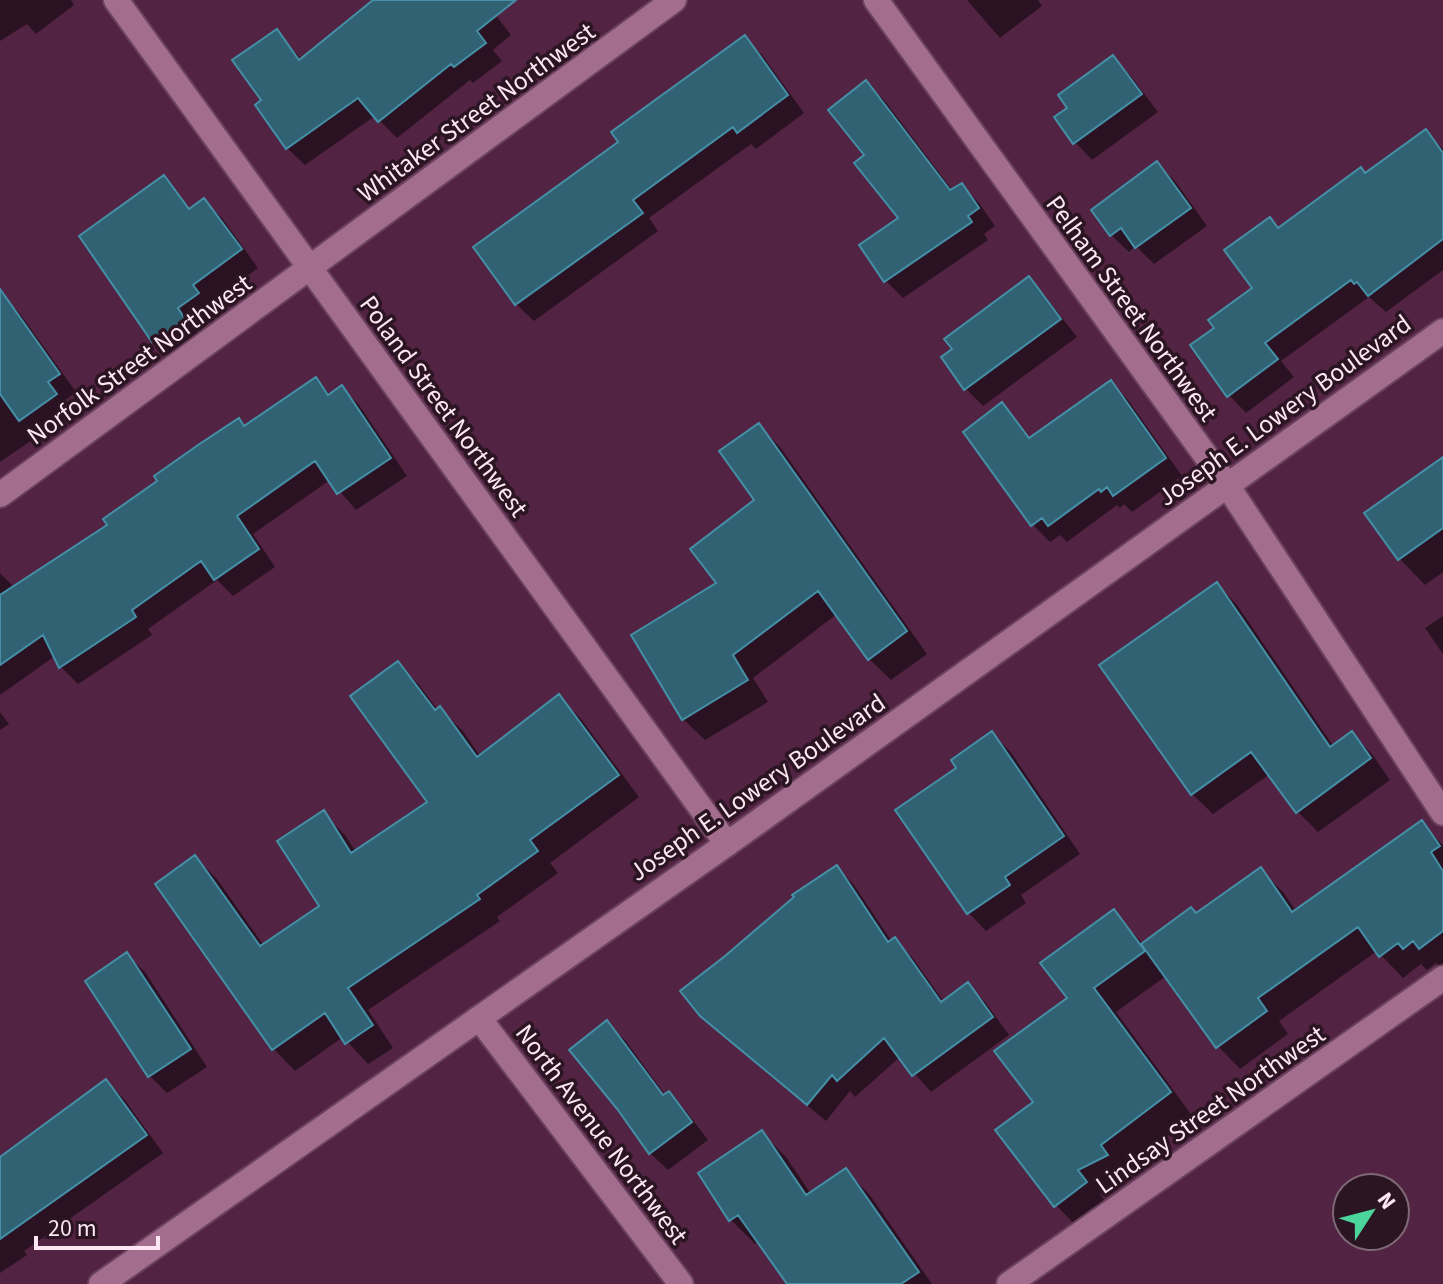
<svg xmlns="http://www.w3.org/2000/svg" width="1443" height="1284" font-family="'Source Sans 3',sans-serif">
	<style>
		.shadow { fill: #0007 }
		.building { fill: #316273; stroke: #458fa7; stroke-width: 2 }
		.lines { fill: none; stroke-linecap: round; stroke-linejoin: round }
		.minor-casing { stroke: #6a425d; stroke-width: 28 }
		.secondary-casing { stroke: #6a425d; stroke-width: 28 }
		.minor { stroke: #a36d8e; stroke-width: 24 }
		.secondary { stroke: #a36d8e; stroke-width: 24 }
		.labels { text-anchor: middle; stroke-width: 7; stroke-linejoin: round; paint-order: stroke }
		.street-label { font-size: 26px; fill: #ffe6f4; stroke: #2b1523 }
	</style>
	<rect width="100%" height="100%" fill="#522342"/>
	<!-- shadow -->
	<path class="shadow" d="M0,0H71L74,5L36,34L27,24L0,41Z
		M387,0H484L511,35L493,50L502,61L473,83L470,80L397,138L375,116L305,165L287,148L263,101L277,32L302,60Z
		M967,0H1038L1042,6L1000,38Z
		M745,38L762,55L804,113L756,149L751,144L649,218L658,231L534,321L516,304L621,142Z
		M1113,58L1130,75L1158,112L1092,160L1075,142L1070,108Z
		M866,83L884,100L953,191L961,185L979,203L995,226L984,234L988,240L903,298L886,281L862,246L901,218L867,156Z
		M1426,132L1443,149V270L1386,312L1369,297L1281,361L1294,377L1246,413L1229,395L1217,328L1254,289L1269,219L1279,229L1366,175Z
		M1157,164L1175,181L1207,226L1154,264L1136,246L1129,252L1111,235Z
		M163,178L191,210L204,200L222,218L258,268L209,303L215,311L193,326L201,337L171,358L154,341L82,237Z
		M1029,279L1046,297L1077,337L983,406L966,389L943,358Z
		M4,297L21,315L76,392L64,401L73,412L0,462V300Z
		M316,380L331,395L342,388L359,405L407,476L356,510L330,480L253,534L275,567L233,596L217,580L148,629L152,635L78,684L60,666L55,656L0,695V573L15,588L110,525L160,481L239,420L246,427Z
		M1111,383L1128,400L1182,476L1132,512L1124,504L1120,508L1117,505L1067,542L1060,535L1050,542L1033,525L1002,405L1031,439Z
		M759,426L780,447L927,654L891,680L869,659L837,614L753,678L768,702L705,740L683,719L719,584L756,500Z
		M1443,459V572L1425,585L1400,559L1367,513Z
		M1217,584L1237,605L1334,747L1352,734L1372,754L1390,780L1318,832L1297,811L1270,774L1213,814L1192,794Z
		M1443,616V654L1425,628Z
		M398,663L419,685L438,710L440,709L462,730L481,757L559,697L581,719L639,797L550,863L558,873L497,917L500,921L368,1010L393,1048L368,1064L343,1037L295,1071L274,1049L157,884L195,857L217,879L264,946L321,907L323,813L345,835L356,852L430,802Z
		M0,712L9,724L0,730Z
		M992,734L1010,751L1080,854L1021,895L1026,903L986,931L969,913L898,811L959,769Z
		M1421,823L1443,845V970L1436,963L1427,970L1421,964L1403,978L1377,951L1279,1021L1288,1034L1240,1069L1218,1046L1166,976L1116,1012L1193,1117L1123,1169L1130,1179L1100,1194L1109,1207L1079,1229L1056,1205L1036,1102L1070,999L1114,912L1144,945L1196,915L1261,870L1283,892L1296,911Z
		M837,867L854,885L892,942L894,940L912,957L944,1002L968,985L985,1002L1009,1035L931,1092L900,1057L855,1097L850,1091L826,1121L720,1033L701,1015Z
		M127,955L145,972L207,1067L167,1093L150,1076Z
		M607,1023L625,1040L666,1096L668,1094L686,1111L708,1140L668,1170L650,1153Z
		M106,1081L124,1099L163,1153L24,1251L27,1255L0,1273V1164Z
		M762,1133L786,1157L811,1194L845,1170L869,1194L932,1284H789L759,1241L755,1244L731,1220L700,1174Z"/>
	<!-- building -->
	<path class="building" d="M373,0H516L477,31L486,43L454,67L451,64L378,122L358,98L286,149L255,105L261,100L232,60L277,29L299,60Z
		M745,35L788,95L737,133L733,127L633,200L643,213L515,305L473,247L618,142L611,132Z
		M1113,55L1142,94L1073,144L1054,117L1067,108L1058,95Z
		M866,80L950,190L962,183L979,208L968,216L972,222L884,282L859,245L898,218L854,163L864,155L828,110Z
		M1426,129L1443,153V239L1368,296L1357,282L1354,284L1351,280L1265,343L1278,359L1227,397L1190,345L1214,328L1208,320L1252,288L1224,250L1270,217L1278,228L1361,167L1365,173Z
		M1157,161L1191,208L1135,248L1121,228L1110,236L1091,210Z
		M164,175L189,209L204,198L242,249L193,285L199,293L178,308L185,319L152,342L79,236Z
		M1029,276L1061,319L964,390L941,357L952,349L944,339Z
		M0,289L60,374L48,382L57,394L19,421L0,394Z
		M316,377L328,395L342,385L391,458L337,494L315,461L237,516L259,549L214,580L201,561L132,610L136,617L59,668L43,635L0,665V595L107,525L103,519L157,481L154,476L198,445L239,418L244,426Z
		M1111,380L1166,458L1113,496L1107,487L1101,492L1099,489L1048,526L1042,518L1031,526L963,432L1002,402L1029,438Z
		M759,423L907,631L868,660L818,591L733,655L748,680L682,720L631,635L716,583L690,549L754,500L719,451Z
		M1443,457V528L1398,560L1364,513Z
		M1217,582L1330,747L1352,731L1371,758L1296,813L1251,752L1191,795L1099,665Z
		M398,661L435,710L440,706L477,757L559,694L619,775L530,840L538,851L477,895L480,899L348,988L373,1025L345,1044L325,1013L272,1050L155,884L195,855L260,946L319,906L277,841L324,810L351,853L427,802L350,696Z
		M992,731L1064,836L1005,877L1010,885L967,914L895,810L956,768L951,760Z
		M1422,820L1440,846L1431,852L1443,871V931L1419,949L1413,941L1403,949L1398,943L1379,957L1358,927L1258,998L1267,1011L1216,1048L1141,944L1191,907L1196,913L1261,867L1292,912Z
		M837,865L888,942L895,937L941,1002L968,982L993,1017L912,1076L884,1038L837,1081L832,1075L807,1105L700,1016L680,991L725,956L794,897L792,895Z
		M1114,909L1145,951L1094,988L1171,1092L1101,1145L1108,1155L1078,1170L1087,1182L1054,1207L995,1130L1033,1102L994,1051L1067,998L1040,963Z
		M127,952L191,1049L148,1077L85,981Z
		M607,1020L663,1095L669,1091L692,1122L649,1154L618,1110L569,1050Z
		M106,1079L147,1135L0,1239V1157Z
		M762,1130L806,1195L846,1168L919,1272L901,1284H787L738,1215L729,1221L698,1173Z"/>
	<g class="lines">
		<!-- minor casing -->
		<g class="minor-casing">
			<path id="minor" d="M116,0L727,844
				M876,0L1227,485L1443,813
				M0,495L674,0
				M479,1018L681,1284
				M1009,1284L1443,978"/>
		</g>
		<!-- secondary casing -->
		<g class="secondary-casing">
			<path id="secondary" d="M101,1284L727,844L1443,331"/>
		</g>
		<!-- minor -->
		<use href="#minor" class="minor"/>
		<!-- secondary -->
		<use href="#secondary" class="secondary"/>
	</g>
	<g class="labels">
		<!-- street labels -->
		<g class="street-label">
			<text transform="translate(476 112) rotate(-36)" y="9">Whitaker Street Northwest</text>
			<text transform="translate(1132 308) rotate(54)" y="9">Pelham Street Northwest</text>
			<text transform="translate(139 359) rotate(-36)" y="9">Norfolk Street Northwest</text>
			<text transform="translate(444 406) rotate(54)" y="9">Poland Street Northwest</text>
			<text transform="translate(1284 410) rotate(-36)" y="9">Joseph E. Lowery Boulevard</text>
			<text transform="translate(757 787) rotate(-35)" y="9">Joseph E. Lowery Boulevard</text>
			<text transform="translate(1210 1109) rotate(-35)" y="9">Lindsay Street Northwest</text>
			<text transform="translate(602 1134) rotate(53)" y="9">North Avenue Northwest</text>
		</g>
	</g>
	<!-- north arrow -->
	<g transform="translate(1371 1212) rotate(54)"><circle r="38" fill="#2b1523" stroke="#806977" stroke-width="2"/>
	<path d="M0-6L14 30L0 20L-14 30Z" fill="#4bd49b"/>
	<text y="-12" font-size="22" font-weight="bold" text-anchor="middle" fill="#ffe6f4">N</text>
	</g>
	<!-- scale -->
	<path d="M36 1236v12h122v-12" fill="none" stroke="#ffe6f4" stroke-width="4"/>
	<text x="48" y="1236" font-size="24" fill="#ffe6f4" stroke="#2b1523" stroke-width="6" paint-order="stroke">20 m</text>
</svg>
